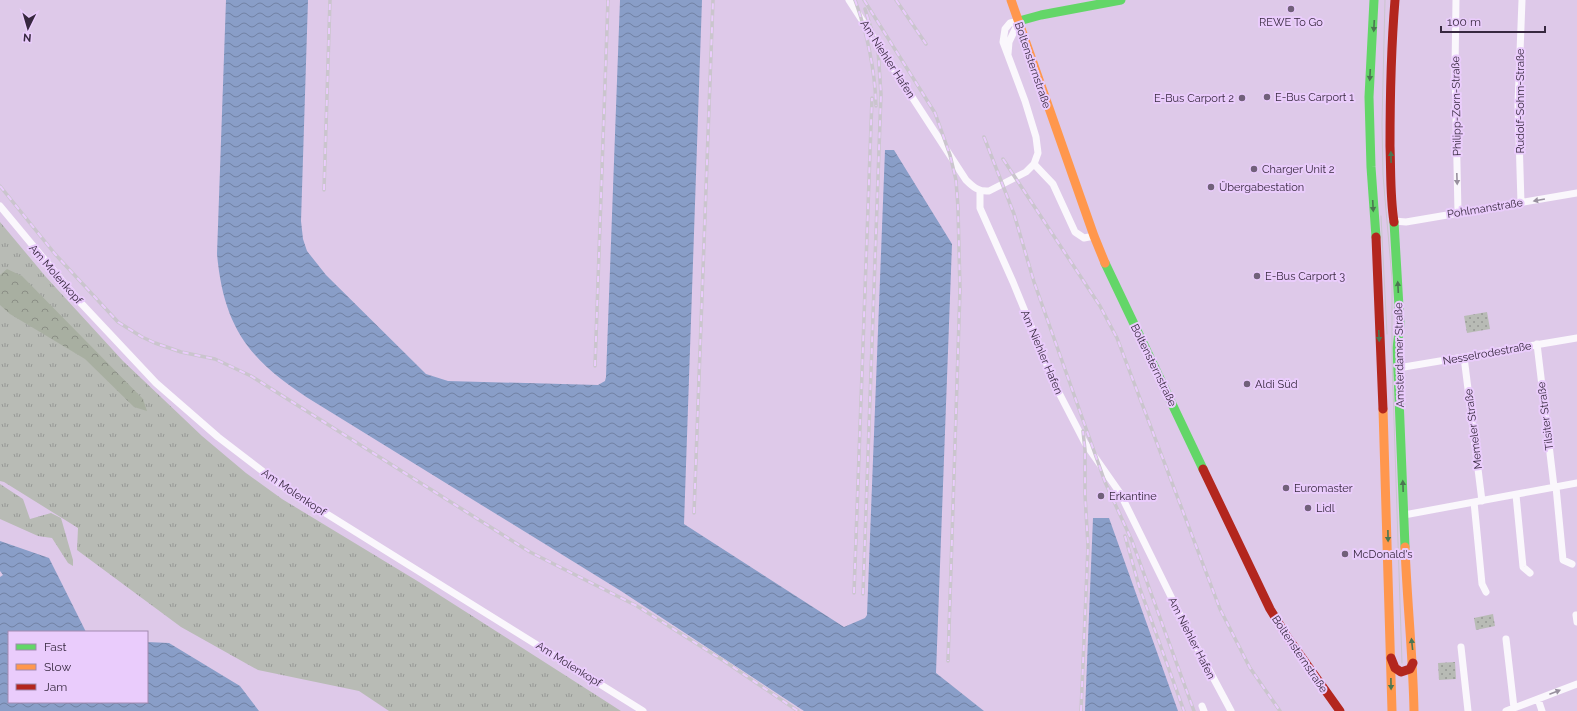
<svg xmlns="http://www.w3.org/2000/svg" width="1577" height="711" font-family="Raleway,sans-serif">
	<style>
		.grass { fill: url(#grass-tufts) }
		.forest { fill: url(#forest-crowns) }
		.park { fill: url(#park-dots) }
		.water { fill: url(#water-waves) }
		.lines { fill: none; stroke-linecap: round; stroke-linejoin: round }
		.street { stroke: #faf7fc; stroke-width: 7 }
		.fast { stroke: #63d668; stroke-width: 9 }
		.slow { stroke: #ff974d; stroke-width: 9 }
		.jam { stroke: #b3261e; stroke-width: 9 }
		.tram { stroke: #cac5cd; stroke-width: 1 }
		.rail-casing { stroke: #cac5cd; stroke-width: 3.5 }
		.rail { stroke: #eaccfc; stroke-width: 2; stroke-dasharray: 6; stroke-linecap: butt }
		.oneway { fill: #4b7651 }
		.oneway2 { fill: #98909e }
		.poi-dot { fill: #71607a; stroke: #eaccfc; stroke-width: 1.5 }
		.labels { text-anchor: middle; stroke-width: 4; stroke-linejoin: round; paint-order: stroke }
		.poi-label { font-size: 11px; fill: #37283f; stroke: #eaccfc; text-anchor: start }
		.street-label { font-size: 11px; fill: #37283f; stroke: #eaccfc }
	</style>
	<defs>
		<pattern id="grass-tufts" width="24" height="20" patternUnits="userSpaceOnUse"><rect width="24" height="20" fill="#b8bbb5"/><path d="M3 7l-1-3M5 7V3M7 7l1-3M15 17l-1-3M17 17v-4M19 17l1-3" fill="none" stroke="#969895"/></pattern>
		<pattern id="forest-crowns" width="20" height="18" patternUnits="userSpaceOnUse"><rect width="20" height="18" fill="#a8afa1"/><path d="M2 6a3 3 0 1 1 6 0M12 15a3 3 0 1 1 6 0" fill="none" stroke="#8a8e85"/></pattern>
		<pattern id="park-dots" width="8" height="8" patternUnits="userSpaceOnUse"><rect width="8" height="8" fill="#b8bbb5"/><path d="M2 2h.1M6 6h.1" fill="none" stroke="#969895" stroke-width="1.8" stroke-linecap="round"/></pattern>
		<pattern id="water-waves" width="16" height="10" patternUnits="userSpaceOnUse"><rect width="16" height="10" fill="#899ec8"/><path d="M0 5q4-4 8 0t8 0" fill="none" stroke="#7181a4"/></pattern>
	</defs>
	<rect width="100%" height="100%" fill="#dec9e9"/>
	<!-- grass -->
	<path class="grass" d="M0,222L46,277L123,361L202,436L246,473L282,499L419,582L621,711H389L359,691L258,670L181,627L77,550L78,528L4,482L0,481Z
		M0,484L23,499L30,519L51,513L61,518L73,560V566L68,563L52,538L38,536L0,519Z"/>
	<!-- forest -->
	<path class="forest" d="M7,269L22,276L143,399L147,411L134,407L85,359L10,314L0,305V275Z"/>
	<!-- park -->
	<path class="park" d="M1487,312L1490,329L1467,333L1464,316Z
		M1493,614L1495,626L1476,630L1474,618Z
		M1455,662L1456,679L1439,680L1438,663Z"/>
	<!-- water -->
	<path class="water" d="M226,0H308L301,221L303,239L307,251L326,275L426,374L448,381L598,385L605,381L606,377L620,0H702L684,524L844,627L865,618L867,615L885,150H894L952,244L936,673L984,711H804L621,591L316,403C252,363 224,331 217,254Z
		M1093,518H1109L1178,711H1085Z
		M0,541L49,558L86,632H9V702H147V642L169,643L240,686L259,711H0V577L3,575L0,571Z"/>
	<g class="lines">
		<!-- street -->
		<path class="street" d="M849,0L966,180C973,187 979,192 989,191L1026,172L1034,164L1038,153L1036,137L1025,101L1003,42L1005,29L1010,23L1019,21
			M1456,0L1455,69L1458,213
			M1008,54L1009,42L1019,21
			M1034,164L1053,184L1075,232L1084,238L1094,236
			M980,191V208L1013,282L1056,387L1085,443L1120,493L1184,623L1231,711
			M1521,203L1518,104L1522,0
			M0,206L79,301L156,383L218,437L282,486L643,711
			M1394,221L1406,222L1577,193
			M1537,344L1554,487
			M1464,357L1482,501
			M1398,368L1577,338
			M1556,487L1563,560L1572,564
			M1516,495L1523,567L1530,573
			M1474,502L1482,584L1486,592
			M1404,515L1577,483
			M1576,615L1577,622
			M1506,639L1514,708
			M1461,647L1468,711
			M1538,699L1542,711
			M1202,706L1204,711
			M1506,711L1577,684"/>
		<!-- fast -->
		<path class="fast" d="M1374,0L1369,97L1371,167L1376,237
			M1019,21L1041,15L1121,0
			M1394,222L1400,324L1397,348L1405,547
			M1105,263L1203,469"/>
		<!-- slow -->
		<path class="slow" d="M1011,0L1094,236L1105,263
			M1383,409L1392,711
			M1405,547C1407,602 1413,656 1414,711"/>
		<!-- jam -->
		<path class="jam" d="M1394,222C1390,197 1391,172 1390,146C1390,97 1391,49 1395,0
			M1376,237L1383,409
			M1203,469L1270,609L1288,638L1340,711
			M1391,658L1395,668L1401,672L1410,669L1413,663"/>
		<!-- tram -->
		<path class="tram" d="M1385,0L1382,123L1383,175L1392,279V359L1402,663
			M1381,216L1387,334"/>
		<!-- rail casing -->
		<g class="rail-casing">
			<path id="rail" d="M855,0C867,33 875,70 876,106
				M864,0L935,113L950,155L956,180L958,208L960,290L948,661
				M896,0L926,44
				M984,137L1014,214L1034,282L1105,482L1132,541L1194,711
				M1003,159L1100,306L1117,338L1220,609L1250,668L1280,711
				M0,186L55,254L118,322L142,337L155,343L181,352L215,359L251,376L530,552L637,606L724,661L798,711
				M324,190L330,0
				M595,366L608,0
				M694,513L713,0
				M1125,536L1139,586L1184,711
				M854,593L872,98
				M863,594L881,94L878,50L865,9
				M1081,711L1088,546L1085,495V450L1083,431"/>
		</g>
		<!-- rail -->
		<use href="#rail" class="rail"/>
	</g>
	<!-- one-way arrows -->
	<defs><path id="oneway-solid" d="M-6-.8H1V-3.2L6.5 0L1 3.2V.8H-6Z"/></defs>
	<g class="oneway">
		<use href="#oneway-solid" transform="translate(1374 26) rotate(93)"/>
		<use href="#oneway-solid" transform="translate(1370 75) rotate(93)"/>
		<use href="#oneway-solid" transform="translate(1391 157) rotate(-91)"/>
		<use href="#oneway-solid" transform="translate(1373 206) rotate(87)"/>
		<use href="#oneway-solid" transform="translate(1398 287) rotate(-93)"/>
		<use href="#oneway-solid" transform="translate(1379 336) rotate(88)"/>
		<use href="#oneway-solid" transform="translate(1403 486) rotate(-92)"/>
		<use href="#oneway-solid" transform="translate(1388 536) rotate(89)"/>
		<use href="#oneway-solid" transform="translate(1412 644) rotate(-96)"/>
		<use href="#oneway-solid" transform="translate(1391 684) rotate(89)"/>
	</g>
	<g class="oneway2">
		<use href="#oneway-solid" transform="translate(1457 179) rotate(88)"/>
		<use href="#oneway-solid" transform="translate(1539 200) rotate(170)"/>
		<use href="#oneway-solid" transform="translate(1555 692) rotate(-21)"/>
	</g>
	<!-- markers -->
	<g class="poi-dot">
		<circle cx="1291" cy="9" r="4"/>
		<circle cx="1267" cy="97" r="4"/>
		<circle cx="1242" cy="98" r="4"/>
		<circle cx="1254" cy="169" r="4"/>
		<circle cx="1211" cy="187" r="4"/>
		<circle cx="1257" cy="276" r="4"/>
		<circle cx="1247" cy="384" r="4"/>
		<circle cx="1286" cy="488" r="4"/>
		<circle cx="1101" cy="496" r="4"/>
		<circle cx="1308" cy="508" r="4"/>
		<circle cx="1345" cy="554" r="4"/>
	</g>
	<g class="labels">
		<!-- poi labels -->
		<g class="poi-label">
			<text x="1291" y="26" text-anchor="middle">REWE To Go</text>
			<text x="1275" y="101">E-Bus Carport 1</text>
			<text x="1234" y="102" text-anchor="end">E-Bus Carport 2</text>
			<text x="1262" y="173">Charger Unit 2</text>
			<text x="1219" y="191">Übergabestation</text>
			<text x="1265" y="280">E-Bus Carport 3</text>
			<text x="1255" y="388">Aldi Süd</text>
			<text x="1294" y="492">Euromaster</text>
			<text x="1109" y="500">Erkantine</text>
			<text x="1316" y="512">Lidl</text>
			<text x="1353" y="558">McDonald's</text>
		</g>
		<!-- street labels -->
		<g class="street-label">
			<text transform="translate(888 59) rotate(57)" y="4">Am Niehler Hafen</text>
			<text transform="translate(1033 65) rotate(71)" y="4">Boltensternstraße</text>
			<text transform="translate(1520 101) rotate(-90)" y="4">Rudolf-Sohm-Straße</text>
			<text transform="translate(1456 106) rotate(-91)" y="4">Philipp-Zorn-Straße</text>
			<text transform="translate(1485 208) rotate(-9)" y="4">Pohlmanstraße</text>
			<text transform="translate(56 274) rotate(49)" y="4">Am Molenkopf</text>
			<text transform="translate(1042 352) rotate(67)" y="4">Am Niehler Hafen</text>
			<text transform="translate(1487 353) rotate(-10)" y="4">Nesselrodestraße</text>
			<text transform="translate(1399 355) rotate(-91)" y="4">Amsterdamer Straße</text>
			<text transform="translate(1154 365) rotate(64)" y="4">Boltensternstraße</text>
			<text transform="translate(1545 416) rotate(-97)" y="4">Tilsiter Straße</text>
			<text transform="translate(1473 429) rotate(-97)" y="4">Memeler Straße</text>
			<text transform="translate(294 492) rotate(34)" y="4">Am Molenkopf</text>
			<text transform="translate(1192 638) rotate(63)" y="4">Am Niehler Hafen</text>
			<text transform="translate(1300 654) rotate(56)" y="4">Boltensternstraße</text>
			<text transform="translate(569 664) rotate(32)" y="4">Am Molenkopf</text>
		</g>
	</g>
	<!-- legend -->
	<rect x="8" y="631" width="140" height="72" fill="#eaccfc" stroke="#a28ab0"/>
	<rect x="16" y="644" width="20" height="6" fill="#63d668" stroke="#a28ab0"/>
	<text x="44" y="651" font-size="12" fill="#37283f">Fast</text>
	<rect x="16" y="664" width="20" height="6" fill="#ff974d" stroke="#a28ab0"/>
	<text x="44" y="671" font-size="12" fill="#37283f">Slow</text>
	<rect x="16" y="684" width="20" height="6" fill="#b3261e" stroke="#a28ab0"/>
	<text x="44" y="691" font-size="12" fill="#37283f">Jam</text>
	<!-- north arrow -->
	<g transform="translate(28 28) rotate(185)" stroke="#eaccfc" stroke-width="3" paint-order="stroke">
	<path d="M0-3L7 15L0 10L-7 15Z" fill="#37283f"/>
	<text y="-6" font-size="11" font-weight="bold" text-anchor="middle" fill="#37283f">N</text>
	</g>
	<!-- scale -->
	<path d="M1441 26v6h104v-6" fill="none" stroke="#37283f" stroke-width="2"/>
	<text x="1447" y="26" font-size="12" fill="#37283f" stroke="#eaccfc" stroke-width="3" paint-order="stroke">100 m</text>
</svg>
